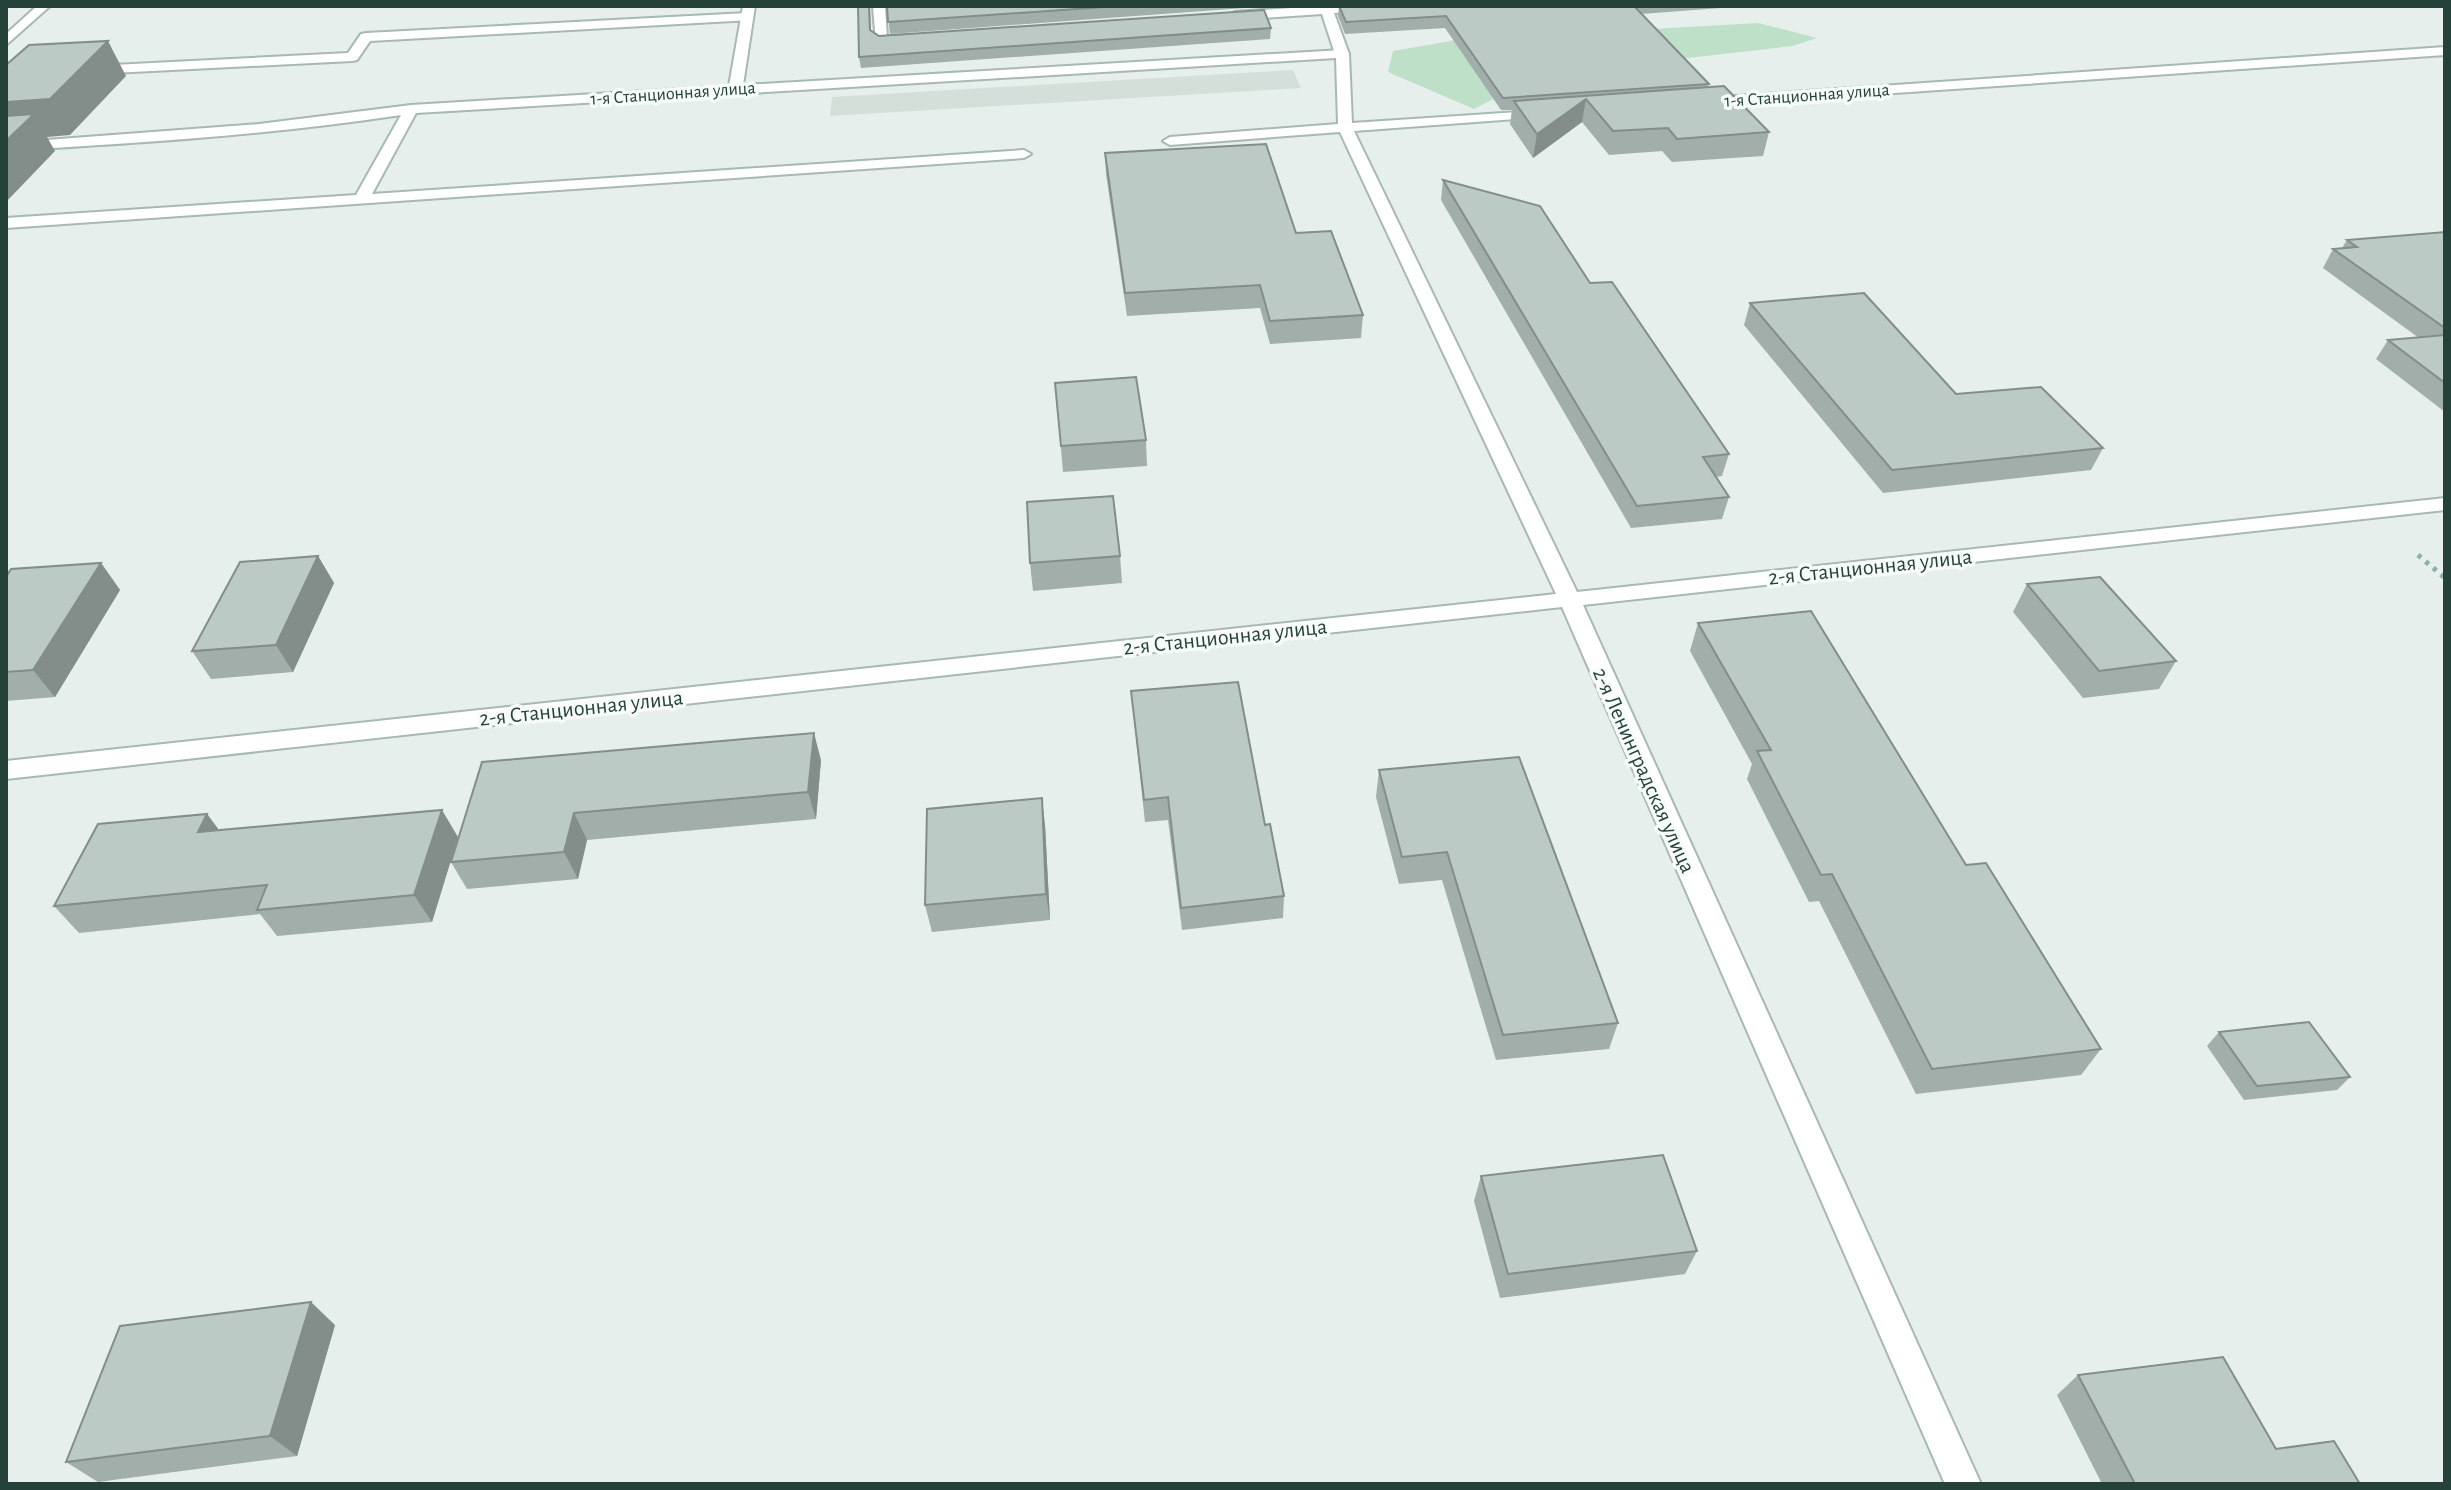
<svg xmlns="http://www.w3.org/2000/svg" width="2451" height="1490" font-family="'Alegreya Sans',sans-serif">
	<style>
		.built { fill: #d4dfda }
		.green { fill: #bfe0c8 }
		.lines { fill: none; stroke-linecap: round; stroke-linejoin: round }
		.lane-casing { stroke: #a8b8b2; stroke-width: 4 }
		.street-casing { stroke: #a8b8b2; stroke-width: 4 }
		.path { stroke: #86b3a5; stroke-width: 5; stroke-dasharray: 4 6; stroke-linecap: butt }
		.lane { fill: #fff; fill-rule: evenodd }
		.street { fill: #fff; fill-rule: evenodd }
		.wall { fill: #a1aea9 }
		.shaded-wall { fill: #838d89 }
		.building { fill: #bbcac4; stroke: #838d89; stroke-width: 2 }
		.labels { text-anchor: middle; stroke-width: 7; stroke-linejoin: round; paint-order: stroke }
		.far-street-label { font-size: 18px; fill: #24423a; stroke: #f7fbf9 }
		.street-label { font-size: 22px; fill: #24423a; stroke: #f7fbf9 }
	</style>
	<rect width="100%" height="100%" fill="#e6efeb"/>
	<!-- built -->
	<path class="built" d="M1293,70L1301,88L830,116L832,97Z"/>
	<!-- green -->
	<path class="green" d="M1758,23L1817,38L1792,46L1540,75L1474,109L1388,72L1393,51L1456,40Z"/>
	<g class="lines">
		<!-- lane casing -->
		<g class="lane-casing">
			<path id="lane" d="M37,6H50L6,45V34Z
				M873,6H885L887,37L907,35L913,39L912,42L876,44Z
				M1319,6H1390L1384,10L1334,13L1349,54L1342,58L1335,54L1322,14L1235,20L1229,16L1235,12Z
				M747,13L751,14V20L370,41L357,60L352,61L93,74L86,70L93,66L348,53L361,34L366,33Z"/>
		</g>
		<!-- street casing -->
		<g class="street-casing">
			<path id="street" d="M743,6H755L743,85L1342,50L1349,54L1352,123L1547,110L1549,113L1542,117L1354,131L1577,592L2445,498V510L1583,605L1981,1484H1945L1562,607L6,779V761L1556,594L1340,132L1170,145L1163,141L1170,137L1338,124L1336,58L416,113L372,194L1024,150L1031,154L1024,158L6,228V218L356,195L401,115C270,135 138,143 6,151V143L259,124L411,105L729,86Z
				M2445,47V55L1707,106L1700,102L1707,98Z"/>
		</g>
		<!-- path -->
		<path class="path" d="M2418,555L2445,578"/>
		<!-- lane -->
		<use href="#lane" class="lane"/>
		<!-- street -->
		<use href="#street" class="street"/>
	</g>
	<!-- wall -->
	<path class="wall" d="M858,6H870L871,31L879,36L1271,28L1270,39L861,68L859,57Z
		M887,6H1258V7L890,34Z
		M1339,6H1721V8L1641,14L1709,84L1708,87L1769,132L1763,156L1672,162L1662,151L1609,155L1582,122L1533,158L1510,124L1512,110H1501L1445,28L1345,34L1338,16Z
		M1105,153L1296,233L1363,315L1361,338L1270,344L1260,308L1127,316L1106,174Z
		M1443,180L1590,283L1729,454L1722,476L1716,477L1729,497L1722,519L1631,528L1441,200Z
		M2445,232V412L2376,359L2388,340L2419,338L2323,268L2333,249L2342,248L2347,240Z
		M1750,303L1956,394L2103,448L2091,470L1883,493L1744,325Z
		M1055,383L1146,440L1147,466L1063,472Z
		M318,556L334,583L293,672L211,679L192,651Z
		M1120,556L1122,583L1033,591L1030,563Z
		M101,563L120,590L55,697L6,701V577Z
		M2027,584L2176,661L2159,689L2083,698L2013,612Z
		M1698,623L1966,865L2101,1049L2081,1075L1916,1094L1819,901L1809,902L1747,779L1752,764L1690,651Z
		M1131,691L1265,825L1284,896L1283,918L1182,930L1168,820L1145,822Z
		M821,760L816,819L587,840L578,879L467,889L451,862L482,762Z
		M1379,770L1618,1023L1609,1049L1496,1060L1442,880L1399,884L1376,797Z
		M207,814L219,830L458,837L432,922L277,936L260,914L79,933L54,906Z
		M1045,825L1050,920L932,932L925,905Z
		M2219,1032L2350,1077L2337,1090L2244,1100L2207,1046Z
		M1481,1176L1697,1251L1685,1274L1500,1298L1474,1201Z
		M335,1325L297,1456L98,1482L66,1462Z
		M2078,1375L2276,1449L2360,1484H2102L2057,1395Z"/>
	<!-- shaded-wall -->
	<path class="shaded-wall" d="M108,41L126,76L70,135L47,137L55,151L6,202V102Z
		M1586,99L1582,122L1533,158L1537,134Z
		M318,556L334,583L293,672L276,645Z
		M101,563L120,590L55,697L33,670Z
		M814,733L821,760L816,819L808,792Z
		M1042,798L1045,825L1050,920L1046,894Z
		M442,810L458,837L432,922L414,895Z
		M574,813L587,840L578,879L564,852Z
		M207,814L227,841L198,832Z
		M311,1302L335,1325L297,1456L270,1436Z"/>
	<!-- building -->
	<path class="building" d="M858,6H869L870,30L879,36L1264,10L1271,28L859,57Z
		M887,6H1119L888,22Z
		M1339,6H1634L1709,84L1503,98L1446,16L1346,22Z
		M108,41L50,99L6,102V65L29,45Z
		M1724,86L1769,132L1677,139L1668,128L1613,131L1586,99L1537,134L1514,101Z
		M34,114L6,141V116Z
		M1266,144L1296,233L1331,231L1363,315L1270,321L1260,285L1125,293L1105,153Z
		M1443,180L1540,206L1590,283L1612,282L1729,454L1703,457L1729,497L1637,506Z
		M2445,232V328L2333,249L2357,247L2347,240Z
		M1864,293L1956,394L2041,387L2103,448L1892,470L1750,303Z
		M2445,335V383L2388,340Z
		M1136,377L1146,440L1061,446L1055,383Z
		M1113,496L1120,556L1030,563L1027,502Z
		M318,556L276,645L192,651L240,562Z
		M101,563L33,670L6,672V577L11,569Z
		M2100,577L2176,661L2099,671L2027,584Z
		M1811,611L1966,865L1986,863L2101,1049L1932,1069L1832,874L1821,875L1757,751L1771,750L1698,623Z
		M1238,682L1265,825L1270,824L1284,896L1181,908L1168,797L1144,800L1131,691Z
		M814,733L808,792L574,813L564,852L451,862L482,762Z
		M1519,757L1618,1023L1503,1035L1447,852L1402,857L1379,770Z
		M1042,798L1046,894L925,905L927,809Z
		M442,810L414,895L257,910L267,885L54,906L98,824L207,814L198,832Z
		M2309,1022L2350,1077L2257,1086L2219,1032Z
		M1663,1155L1697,1251L1508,1274L1481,1176Z
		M311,1302L270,1436L66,1462L120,1326Z
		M2223,1357L2276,1449L2334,1441L2360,1484H2135L2078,1375Z"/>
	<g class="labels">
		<!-- far-street labels -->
		<g class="far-street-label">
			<text transform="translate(673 93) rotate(-4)" y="6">1-я Станционная улица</text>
			<text transform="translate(1807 95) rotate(-4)" y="6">1-я Станционная улица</text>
		</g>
		<!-- street labels -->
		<g class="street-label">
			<text transform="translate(1870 566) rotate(-6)" y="8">2-я Станционная улица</text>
			<text transform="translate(1225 636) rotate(-6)" y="8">2-я Станционная улица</text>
			<text transform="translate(581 707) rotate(-6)" y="8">2-я Станционная улица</text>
			<text transform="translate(1645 770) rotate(66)" y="8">2-я Ленинградская улица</text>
		</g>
	</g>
	<!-- border -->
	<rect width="2451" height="1490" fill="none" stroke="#24423a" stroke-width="16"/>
</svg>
